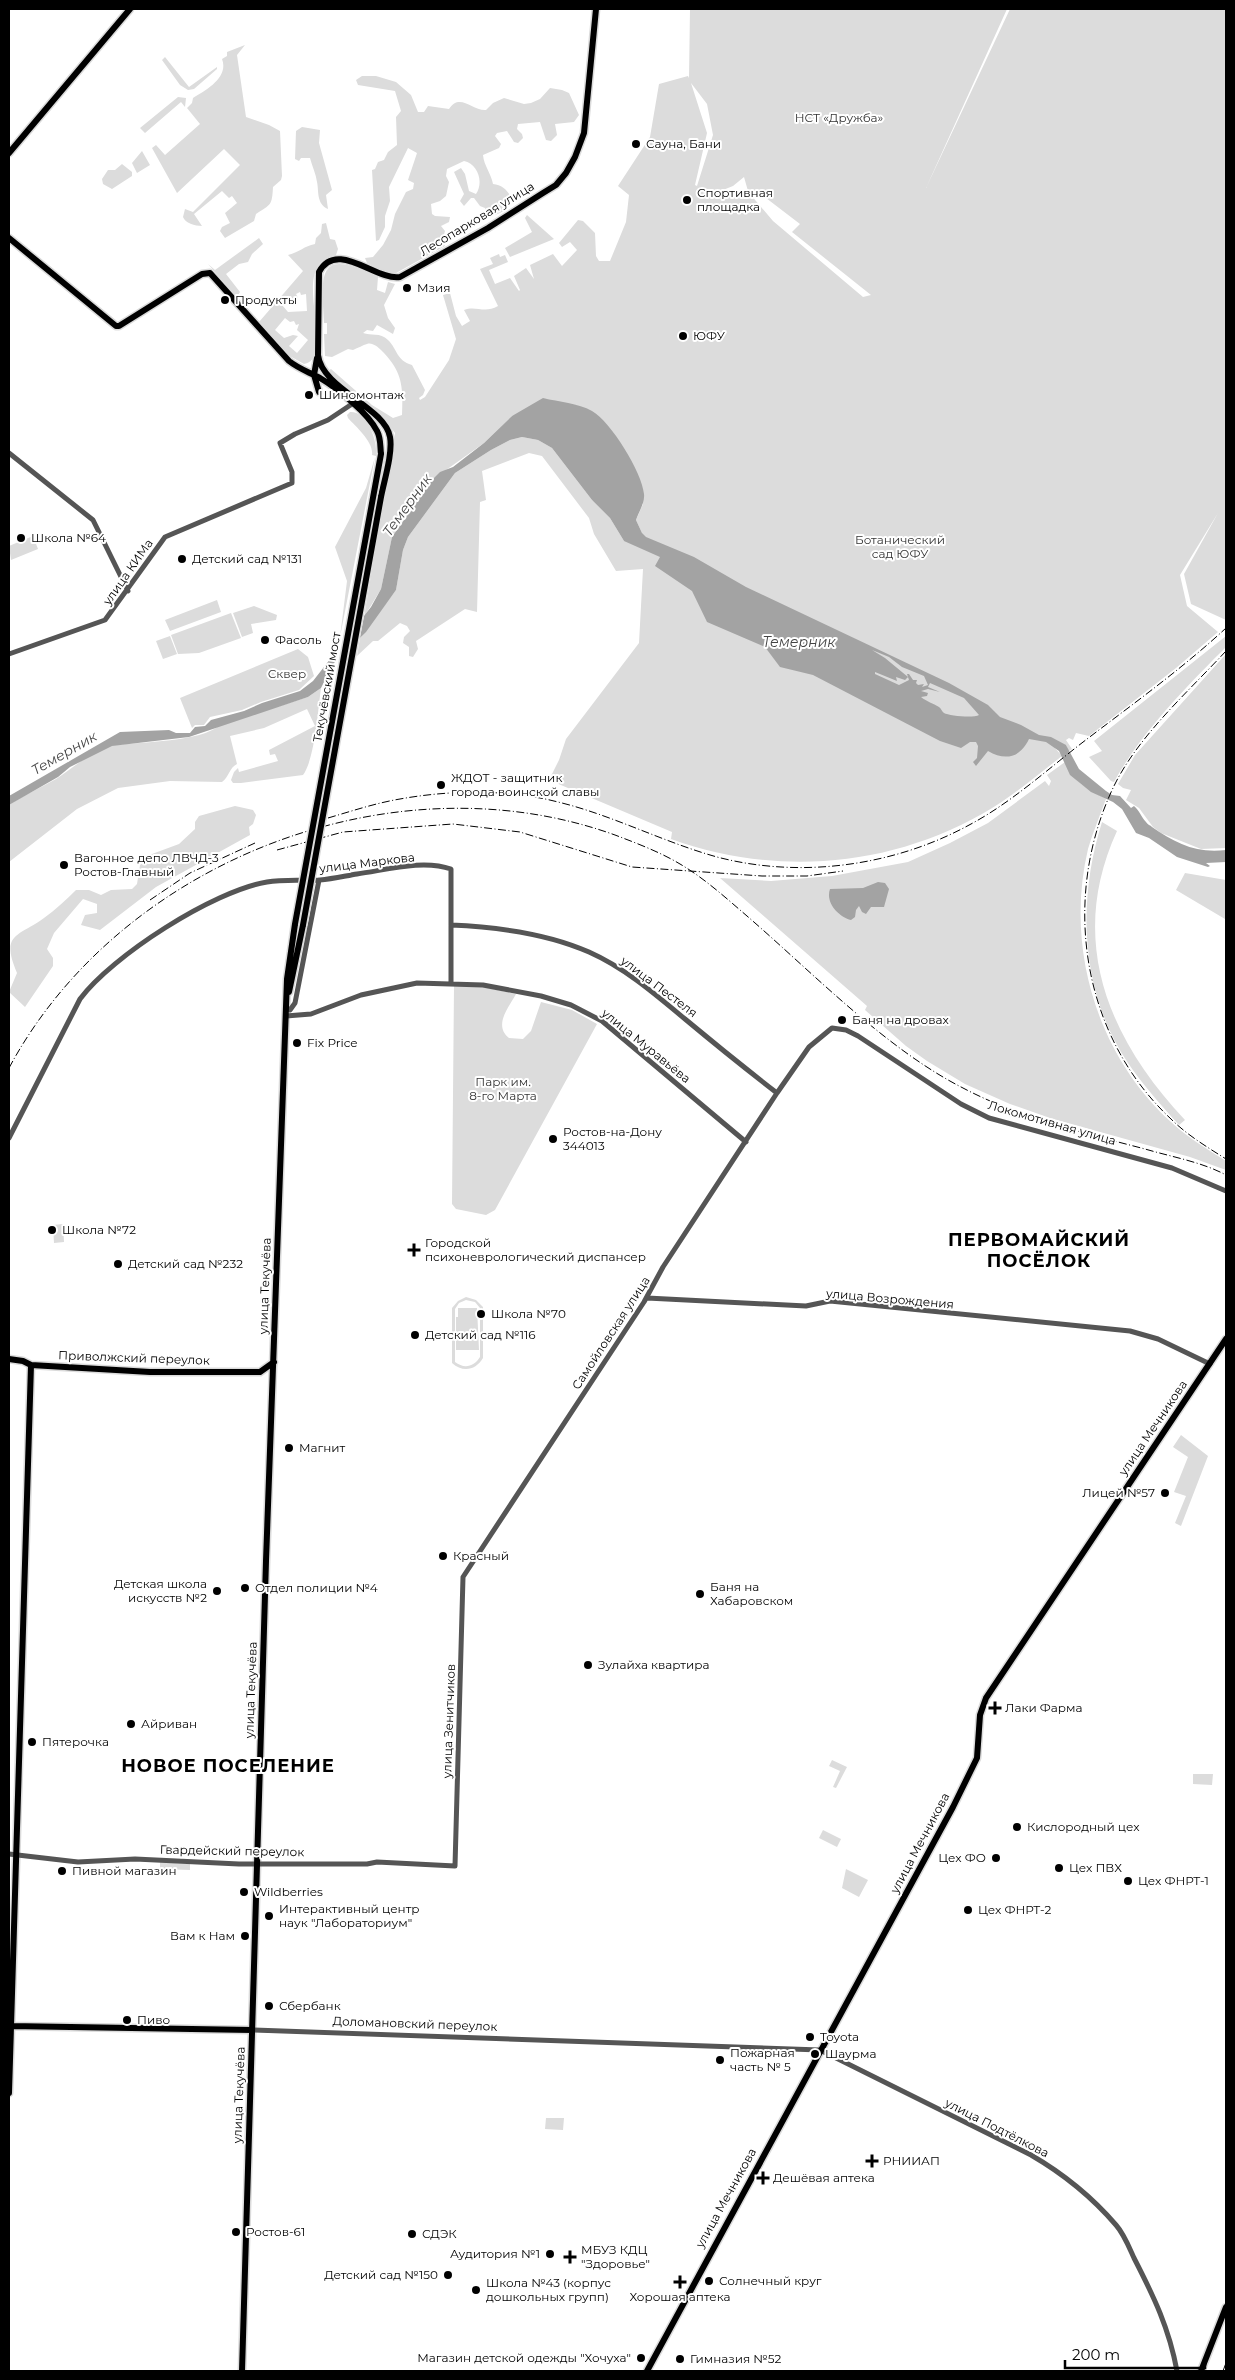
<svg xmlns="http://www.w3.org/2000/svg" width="1235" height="2380" font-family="Montserrat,sans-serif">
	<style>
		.green { fill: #dcdcdc; fill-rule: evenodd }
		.water { fill: #a3a3a3; fill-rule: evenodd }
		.pier { fill: #fff }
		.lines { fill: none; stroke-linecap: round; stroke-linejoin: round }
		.major-casing { stroke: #dbdbdb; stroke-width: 9 }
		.minor { stroke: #555; stroke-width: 5 }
		.major { stroke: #000; stroke-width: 6 }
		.rail { stroke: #000; stroke-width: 1; stroke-dasharray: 8 2.5 1 2.5; stroke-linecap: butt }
		.major-bridge-casing { stroke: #dbdbdb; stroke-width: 9; stroke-linecap: butt }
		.major-bridge { stroke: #000; stroke-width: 6 }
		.poi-dot { fill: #000; stroke: #fff; stroke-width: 2 }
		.labels { text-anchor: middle; stroke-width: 4; stroke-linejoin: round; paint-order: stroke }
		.park-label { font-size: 12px; fill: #333; stroke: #fff }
		.poi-label { font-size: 12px; fill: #000; stroke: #fff; text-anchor: start }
		.street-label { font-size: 12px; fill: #000; stroke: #fff }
		.water-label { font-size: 14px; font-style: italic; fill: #444; stroke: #fff }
		.district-label { font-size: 18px; font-weight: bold; letter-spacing: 1px; fill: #000; stroke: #fff }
	</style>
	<rect width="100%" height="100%" fill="#fff"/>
	<!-- green -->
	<path class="green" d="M690,9H1007L926,188L1010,9H1226V620L1191,604L1184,574L1218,513L1180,575L1187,606L1218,632L1176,668L1089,736L1076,733L1073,740L1069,738L1066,740L1072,749L1069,751L1066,745L1055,748L1062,756C1036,776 1011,798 982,814C886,868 774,876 671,839L672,832L549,780L559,760L566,739L639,643L643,569L616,571L594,534L589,518L542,456L529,453L482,471L486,500L480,502L477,612L465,609L416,641L418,649L413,657L409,656V647L403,643L404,637L410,631L407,626L400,623L378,641H373L357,656L360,638L396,590L403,550L408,537L455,473L491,450L510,440L522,437L538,440L552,448L592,500L610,518L624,541L642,533L636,520L643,504C629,470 616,412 573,405L512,416L484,443L432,480L392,537L381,589L364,617L395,433L384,419L328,371L331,369L372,405L393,418L402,415C403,386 403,372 381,350C378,347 372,342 367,344C363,345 358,348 353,350L348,349L332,357L325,356L324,334H327V323H324C321,271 318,247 378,277L377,290L385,293L388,282L395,284L384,305L388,318L395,328L393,334L377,325L373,331L367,330L363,333C371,336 380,332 388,340C398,350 396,360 412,365L425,390L423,395L419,398L420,400L425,397L449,360L456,339L443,295L450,293L456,316L462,326L470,321L464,310C476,305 484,314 498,306L480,269L493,264L490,258L499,254L500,257L505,255L508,262L489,270L495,284L510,278L519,291L520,290L514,276L526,268L534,279L530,265L553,254L562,266L577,250L570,242L562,247L559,243L578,220L583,221L595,233L596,256L599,261H610L626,222L629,195L618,186L650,137L659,84L688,76L689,78ZM691,83L707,104L713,135L697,186L695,185L707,133ZM744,177L748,191L766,198L800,224L792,232L871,295L863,297L773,221L750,194L732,189L713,194L733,186Z
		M245,45L237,55L246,117L269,125L280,131L282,176L281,180L273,187C272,206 271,204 256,214L254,221L225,238L220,231L222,227L230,223L225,213L237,203L232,196L229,198L222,191L194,214L202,226C195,226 185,223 183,217L185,209L193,212L240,165L224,149L177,193L152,148L156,145L165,155L200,124L187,108L192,103L193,98C207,90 229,77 222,59L227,56V52Z
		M165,57L189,87L217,67V69L194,89L188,90L180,85L162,60Z
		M362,76H376L396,82L411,95L418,112H424L428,106L449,109C460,92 472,111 486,110L493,103L504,98L524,104L531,103L540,99L550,88L562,90L569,93L579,115L574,122L555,124L557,135L551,141L546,140L540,122L518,124L517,129L522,134L523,138L518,143L514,142L507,131L497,133L495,136L501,144L499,148L483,155C484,166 491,173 493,184C503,185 509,191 512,201C508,210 495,218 487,214L485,208L480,206L474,198H471L464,206L460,201L464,194L454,172L461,168L465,174L469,191L476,194C484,182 478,164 464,161L447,169L446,176L449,182L446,196L440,201L431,204L432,214L435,216L450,217L449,222L441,226L445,231L442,241L445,246L396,273H386L367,263L365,258L373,257L383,245L391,230L395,214L406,192L413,189L414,183L408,180L417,153L408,148L389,187L390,201L385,216V227L379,240L376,241L372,170L375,169L378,162L384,160L388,152L397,145L396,117L401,111L395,91L358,85L356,80Z
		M178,97L186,98L185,107L181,102L145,133L140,128Z
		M302,127L320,130L319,143L332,190L326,195L328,209C316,204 319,190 317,182C316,174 312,166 310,158H301L299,161L295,159L296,131Z
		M142,151L150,165L137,173L132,163Z
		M122,164L132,172V176L112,189L103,184L102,179L108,170H115Z
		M527,215L554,239L510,257L505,248L532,232L525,218Z
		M326,223L330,239L335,240L338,249L336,255C285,263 340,356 304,364L288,355L253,316L259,322L303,271L288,255C300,252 304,246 315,244L316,238L321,233L322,224ZM300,292L301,295L306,294L307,311L288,312L282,305L285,300L289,301L290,296L293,299L294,305L297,304L298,298L296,294ZM285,318L290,322L294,321L296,325L299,324L297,330L308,340L297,353L289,346L298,336L293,335L284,338L275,330Z
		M259,238L263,244L252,254L248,262L239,264L226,274L240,292L237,297L247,309L208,264L215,270Z
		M350,412C368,411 378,442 376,456L372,455C374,442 356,427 348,418L347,415Z
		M375,457L340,637L347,581L335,547L366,488Z
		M33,536L38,549L11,560L9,546Z
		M217,600L221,612L170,631L165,620Z
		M254,606L277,615L276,620L251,624L253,633L242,637L233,613Z
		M231,613L241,638L199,653L178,654L171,635Z
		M170,636L177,654L163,659L156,641Z
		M1226,636V647C1187,686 1140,734 1114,782L1111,781L1089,757L1102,751L1094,741Z
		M298,649L308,657L314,676L299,690L261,702L242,710L210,717L204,725H195L192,728L180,698Z
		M1226,654V848L1201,849L1161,833L1153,827L1139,808L1126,800L1131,790L1123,788L1118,784L1135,755Z
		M321,688C318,709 315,759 303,775L241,783H233L231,780L234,772L238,768L239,772L278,761L275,754L270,755L269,750L315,726L307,709L264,728L230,736L237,764C229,768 229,777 222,782L170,781L118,788L77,809L9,862V805C24,795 40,788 56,779C73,768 95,748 115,745C141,742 201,742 220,725L308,697Z
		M1065,762C1072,781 1089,790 1106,799C1100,815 1093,832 1088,849C1065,946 1096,1054 1171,1122C1187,1137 1207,1149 1226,1161V1170L1190,1157L1050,1118L1010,1104L965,1084L927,1061L906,1046L865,1010L867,1006L720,878L771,881L832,876L908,862L950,843L988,823L1045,781L1049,786L1051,781L1047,775Z
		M235,806L253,810L256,815L253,824L249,827L250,835L156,887L100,930L81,925L85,915L97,913V904L83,899L54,933L47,949L53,958V966L25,1007L9,992L17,973C0,933 18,937 44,918C55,910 66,900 76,890H89L101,895L111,890L132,889L137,884L140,865L152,854L179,844L195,829V822L199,816Z
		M1102,822L1117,831C1067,940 1108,1038 1185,1120L1179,1125C1161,1105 1143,1085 1128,1063C1080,992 1077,901 1102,822Z
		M1185,873L1226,880L1225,919L1176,890Z
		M454,986L483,987L516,994C509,1007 493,1025 509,1038L523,1039L531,1031L541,1002L572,1010L597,1024L495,1210L486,1215L456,1209L452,1204Z
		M63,1224L64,1242L54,1243L53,1225Z
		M466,1297L476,1300L483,1307V1358C476,1370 463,1373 452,1363V1308L458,1301ZM466,1300L475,1302L480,1308V1357C474,1367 464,1369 455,1362V1309L459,1303Z
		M458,1308H477L479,1350H456V1317H458Z
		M1181,1435L1208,1456L1181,1526L1175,1523L1186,1496L1174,1492L1188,1457L1173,1447Z
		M832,1760L847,1767L836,1788L833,1787L840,1771L829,1766Z
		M1193,1774H1213L1212,1785L1193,1784Z
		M823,1830L841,1839L837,1847L819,1838Z
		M160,1862L190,1864V1870L160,1869Z
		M846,1869L868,1880L859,1897L842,1888Z
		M546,2118H564L563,2130L545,2129Z"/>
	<!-- water -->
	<path class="water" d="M543,398C559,402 578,403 592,411C611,422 642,472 644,494C645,503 639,511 636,520L642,533L646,537L694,557L746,587L949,683L988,705L1000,717L1021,725L1039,735L1051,737L1066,745L1079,769L1106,791L1112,795L1120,796L1131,808L1134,806C1140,811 1141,817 1146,822C1149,826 1149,824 1152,827C1175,843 1197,854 1226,850V862L1206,863L1210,866L1208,867L1177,857L1149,838L1136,833L1122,809L1113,802L1091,792L1070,775L1059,751L1046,742L1029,739C1020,758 1005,761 988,751L976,766L973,762L977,758L978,746L976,742H970L961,748L940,741L813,675L780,667L765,647L707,622L692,591L655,566L660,557L624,541L610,518L592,500L552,448L538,440L522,437L510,440L491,450L455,473L408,537L403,550L396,590L366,632L333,664L321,688L308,697L189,737L112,746L70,767L58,777L9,805V796L120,732L169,730L176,733H190L195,727L205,726L211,720L244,711L262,703L300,691L313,681L371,607L381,589L392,537L432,480L440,472L453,467L484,443L512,416ZM872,650L889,657L902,667L924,676L928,685L922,687L924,684L918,685L916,683L917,680H913L909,674H907L909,680L899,685L875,674V672L897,681L896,677L905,680L908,677L885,658ZM930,683L964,698L979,715C974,718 949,716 944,713C942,712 941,708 939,707C933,703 927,702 921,697L927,696L928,693L921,691L928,689L940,692L928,687Z
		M878,882L885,883L889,889L884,907H871L866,914L862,912L859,906L856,910L855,917L851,920C839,917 825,903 830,889L863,888Z"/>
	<!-- pier -->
	<path class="pier" d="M365,611L359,643L335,667L339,644Z"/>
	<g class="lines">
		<!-- major casing -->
		<g class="major-casing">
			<path id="major" d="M9,153L130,9
				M9,238L116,326H119L202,274L210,273L289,361C299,369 309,372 320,378C337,388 368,413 377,431C381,438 380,446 381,454
				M317,358L314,375L319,392
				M381,497C384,481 393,453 390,437C385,407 322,389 318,355L319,272C337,239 376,281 400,277L488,228L543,193L556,185L566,173L575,157L584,133L596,9
				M289,992L303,925
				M9,1359L23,1361L31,1365L150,1372H260L274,1362
				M10,2026L252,2030
				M9,2093L31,1365
				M242,2371L266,1561L287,979L295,924
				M647,2371L953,1807L977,1758L980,1715L986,1698L1226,1339
				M1201,2371L1226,2307"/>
		</g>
		<!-- minor -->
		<path class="minor" d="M9,453L93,520L128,591
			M9,654L105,620L165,537L292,483V472L280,443L295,434L328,420L352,404
			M451,925C498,927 546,933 589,952C625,968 655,994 685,1019C715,1044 746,1069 777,1093
			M286,1008L290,1010L295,1003L319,880
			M286,1016L311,1014L361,995L417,983L483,985L541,996L571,1005L602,1021L746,1142
			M9,1138L80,999C112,956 213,891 267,882C284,879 302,881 320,880C332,879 345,876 357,874C386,870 423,859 451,869V983
			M647,1298L806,1306L830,1301L1130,1331L1158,1339L1210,1364
			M9,1854L78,1862L135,1859L239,1864H367L377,1862L455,1866L463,1577L644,1302L663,1267L777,1093L809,1047L832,1028L846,1030L858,1036L961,1104L989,1118L1172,1168L1226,1191
			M252,2030L820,2050L1031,2155C1062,2173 1092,2197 1116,2225C1124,2234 1129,2247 1134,2258C1154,2297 1169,2328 1177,2371"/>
		<!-- major -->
		<use href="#major" class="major"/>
		<!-- rail -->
		<path class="rail" d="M1226,651C1188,692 1137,737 1113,788C1061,898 1081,1035 1171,1119C1187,1135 1207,1147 1226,1159
			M328,818C352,811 376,803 400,799C450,790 508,789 558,802C612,815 663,842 717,857C801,879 895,866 971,824C1014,801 1051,766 1091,736C1137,701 1184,667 1226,628
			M277,850L343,832L453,824L520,832L632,867L762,876H807L843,871
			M150,900L190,873L255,843
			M9,1068C120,861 393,755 615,835C636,843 660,852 680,864C704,878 726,898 747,916C813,973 886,1049 963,1088C1020,1118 1084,1133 1145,1149C1172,1157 1202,1162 1226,1175
			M1223,2371L1226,2363"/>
		<!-- major-bridge casing -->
		<g class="major-bridge-casing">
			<path id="major-bridge" d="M295,924L381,454
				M303,925L381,497"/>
		</g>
		<!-- major-bridge -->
		<use href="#major-bridge" class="major-bridge"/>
	</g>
	<!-- markers -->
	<g class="poi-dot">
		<circle cx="636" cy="144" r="5"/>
		<circle cx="687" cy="200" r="5"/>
		<circle cx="407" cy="288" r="5"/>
		<circle cx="225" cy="300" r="5"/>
		<circle cx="683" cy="336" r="5"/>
		<circle cx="309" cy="395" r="5"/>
		<circle cx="21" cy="538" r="5"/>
		<circle cx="182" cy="559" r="5"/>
		<circle cx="265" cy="640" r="5"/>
		<circle cx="441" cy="785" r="5"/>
		<circle cx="64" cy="865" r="5"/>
		<circle cx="842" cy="1020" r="5"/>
		<circle cx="297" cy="1043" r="5"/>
		<circle cx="553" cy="1139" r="5"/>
		<circle cx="52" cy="1230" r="5"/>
		<path d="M411.5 1242.5h5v5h5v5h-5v5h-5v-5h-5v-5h5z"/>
		<circle cx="118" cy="1264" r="5"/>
		<circle cx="481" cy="1314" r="5"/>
		<circle cx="415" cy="1335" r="5"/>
		<circle cx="289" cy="1448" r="5"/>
		<circle cx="1165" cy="1493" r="5"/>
		<circle cx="443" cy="1556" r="5"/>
		<circle cx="245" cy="1588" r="5"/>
		<circle cx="217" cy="1591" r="5"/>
		<circle cx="700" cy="1594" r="5"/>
		<circle cx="588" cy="1665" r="5"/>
		<path d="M992.5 1700.5h5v5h5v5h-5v5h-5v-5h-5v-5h5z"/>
		<circle cx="131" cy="1724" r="5"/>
		<circle cx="32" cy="1742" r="5"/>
		<circle cx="1017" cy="1827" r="5"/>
		<circle cx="996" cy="1858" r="5"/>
		<circle cx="1059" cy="1868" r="5"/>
		<circle cx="62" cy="1871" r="5"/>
		<circle cx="1128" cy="1881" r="5"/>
		<circle cx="244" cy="1892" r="5"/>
		<circle cx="968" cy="1910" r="5"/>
		<circle cx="269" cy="1916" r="5"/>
		<circle cx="245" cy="1936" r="5"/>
		<circle cx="269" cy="2006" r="5"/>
		<circle cx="127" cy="2020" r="5"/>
		<circle cx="810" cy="2037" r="5"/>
		<circle cx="815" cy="2054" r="5"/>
		<circle cx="720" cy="2060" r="5"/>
		<path d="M869.5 2153.5h5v5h5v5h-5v5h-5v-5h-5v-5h5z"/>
		<path d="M760.5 2170.5h5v5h5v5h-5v5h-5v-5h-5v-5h5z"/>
		<circle cx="236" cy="2232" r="5"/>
		<circle cx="412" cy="2234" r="5"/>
		<circle cx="550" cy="2254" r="5"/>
		<path d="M567.5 2249.5h5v5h5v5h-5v5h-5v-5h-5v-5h5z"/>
		<circle cx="448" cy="2275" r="5"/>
		<circle cx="709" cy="2281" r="5"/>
		<path d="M677.5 2274.5h5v5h5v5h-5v5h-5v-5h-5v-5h5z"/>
		<circle cx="476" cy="2290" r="5"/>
		<circle cx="641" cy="2358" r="5"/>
		<circle cx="680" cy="2359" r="5"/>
	</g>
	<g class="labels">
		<!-- park labels -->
		<g class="park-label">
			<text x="839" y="122">НСТ «Дружба»</text>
			<text x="900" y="544">Ботанический<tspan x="900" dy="14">сад ЮФУ</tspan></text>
			<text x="287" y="678">Сквер</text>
			<text x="503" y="1086">Парк им.<tspan x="503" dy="14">8-го Марта</tspan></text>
		</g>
		<!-- poi labels -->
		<g class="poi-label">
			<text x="646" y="148">Сауна, Бани</text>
			<text x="697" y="197">Спортивная<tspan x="697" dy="14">площадка</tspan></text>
			<text x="417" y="292">Мзия</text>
			<text x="235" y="304">Продукты</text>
			<text x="693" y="340">ЮФУ</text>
			<text x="319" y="399">Шиномонтаж</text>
			<text x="31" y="542">Школа №64</text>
			<text x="192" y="563">Детский сад №131</text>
			<text x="275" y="644">Фасоль</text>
			<text x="451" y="782">ЖДОТ - защитник<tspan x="451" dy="14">города воинской славы</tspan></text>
			<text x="74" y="862">Вагонное депо ЛВЧД-3<tspan x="74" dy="14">Ростов-Главный</tspan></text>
			<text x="852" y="1024">Баня на дровах</text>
			<text x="307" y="1047">Fix Price</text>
			<text x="563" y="1136">Ростов-на-Дону<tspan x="563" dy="14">344013</tspan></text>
			<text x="62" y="1234">Школа №72</text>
			<text x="425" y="1247">Городской<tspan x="425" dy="14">психоневрологический диспансер</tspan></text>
			<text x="128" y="1268">Детский сад №232</text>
			<text x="491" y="1318">Школа №70</text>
			<text x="425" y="1339">Детский сад №116</text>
			<text x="299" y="1452">Магнит</text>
			<text x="1155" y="1497" text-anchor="end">Лицей №57</text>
			<text x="453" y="1560">Красный</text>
			<text x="207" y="1588" text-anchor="end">Детская школа<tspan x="207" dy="14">искусств №2</tspan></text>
			<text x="710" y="1591">Баня на<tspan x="710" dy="14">Хабаровском</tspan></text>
			<text x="255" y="1592">Отдел полиции №4</text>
			<text x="598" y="1669">Зулайха квартира</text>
			<text x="1005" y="1712">Лаки Фарма</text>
			<text x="141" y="1728">Айриван</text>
			<text x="42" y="1746">Пятерочка</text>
			<text x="1027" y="1831">Кислородный цех</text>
			<text x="986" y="1862" text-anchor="end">Цех ФО</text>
			<text x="1069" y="1872">Цех ПВХ</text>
			<text x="72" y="1875">Пивной магазин</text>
			<text x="1138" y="1885">Цех ФНРТ-1</text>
			<text x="254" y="1896">Wildberries</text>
			<text x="279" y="1913">Интерактивный центр<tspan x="279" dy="14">наук "Лабораториум"</tspan></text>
			<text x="978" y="1914">Цех ФНРТ-2</text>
			<text x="235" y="1940" text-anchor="end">Вам к Нам</text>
			<text x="279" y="2010">Сбербанк</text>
			<text x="137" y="2024">Пиво</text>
			<text x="820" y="2041">Toyota</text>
			<text x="730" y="2057">Пожарная<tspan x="730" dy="14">часть № 5</tspan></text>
			<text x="825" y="2058">Шаурма</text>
			<text x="883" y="2165">РНИИАП</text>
			<text x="773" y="2182">Дешёвая аптека</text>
			<text x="246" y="2236">Ростов-61</text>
			<text x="422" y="2238">СДЭК</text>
			<text x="581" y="2254">МБУЗ КДЦ<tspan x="581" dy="14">"Здоровье"</tspan></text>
			<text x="540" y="2258" text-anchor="end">Аудитория №1</text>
			<text x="438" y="2279" text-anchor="end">Детский сад №150</text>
			<text x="719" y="2285">Солнечный круг</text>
			<text x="486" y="2287">Школа №43 (корпус<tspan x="486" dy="14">дошкольных групп)</tspan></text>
			<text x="680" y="2301" text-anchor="middle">Хорошая аптека</text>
			<text x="631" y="2362" text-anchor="end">Магазин детской одежды "Хочуха"</text>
			<text x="690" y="2363">Гимназия №52</text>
		</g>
		<!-- street labels -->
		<g class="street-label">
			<text transform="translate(477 219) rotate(-31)" y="4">Лесопарковая улица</text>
			<text transform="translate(128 572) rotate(-55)" y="4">улица КИМа</text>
			<text transform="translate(327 687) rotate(-80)" y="4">Текучёвский мост</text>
			<text transform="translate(367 863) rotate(-7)" y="4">улица Маркова</text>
			<text transform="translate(659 987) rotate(37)" y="4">улица Пестеля</text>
			<text transform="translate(646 1046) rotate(39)" y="4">улица Муравьёва</text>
			<text transform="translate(1052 1123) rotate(16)" y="4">Локомотивная улица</text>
			<text transform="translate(265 1286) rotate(-88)" y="4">улица Текучёва</text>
			<text transform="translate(890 1299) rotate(5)" y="4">улица Возрождения</text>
			<text transform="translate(611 1333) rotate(-57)" y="4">Самойловская улица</text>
			<text transform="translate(134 1358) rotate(2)" y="4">Приволжский переулок</text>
			<text transform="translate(1153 1428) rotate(-56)" y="4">улица Мечникова</text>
			<text transform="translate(251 1690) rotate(-88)" y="4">улица Текучёва</text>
			<text transform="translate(449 1721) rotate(-88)" y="4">улица Зенитчиков</text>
			<text transform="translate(920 1843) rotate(-62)" y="4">улица Мечникова</text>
			<text transform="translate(232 1851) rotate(1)" y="4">Гвардейский переулок</text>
			<text transform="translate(415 2024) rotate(2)" y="4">Доломановский переулок</text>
			<text transform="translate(239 2095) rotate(-88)" y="4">улица Текучёва</text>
			<text transform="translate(997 2128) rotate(27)" y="4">улица Подтёлкова</text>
			<text transform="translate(726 2198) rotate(-61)" y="4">улица Мечникова</text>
		</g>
		<!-- water labels -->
		<g class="water-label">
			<text transform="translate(407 505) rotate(-54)" y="5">Темерник</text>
			<text x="799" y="647">Темерник</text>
			<text transform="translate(64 753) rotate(-30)" y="5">Темерник</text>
		</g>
		<!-- district labels -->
		<g class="district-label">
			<text x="1039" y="1246">ПЕРВОМАЙСКИЙ<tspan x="1039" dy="21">ПОСЁЛОК</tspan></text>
			<text x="228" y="1772">НОВОЕ ПОСЕЛЕНИЕ</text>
		</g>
	</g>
	<!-- border -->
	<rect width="1235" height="2380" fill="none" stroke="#000000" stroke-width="20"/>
	<!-- scale -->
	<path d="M1065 2360v8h140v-8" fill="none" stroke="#000000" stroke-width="2.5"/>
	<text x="1072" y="2360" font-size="15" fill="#000000" stroke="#ffffff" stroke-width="4" paint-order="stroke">200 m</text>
</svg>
